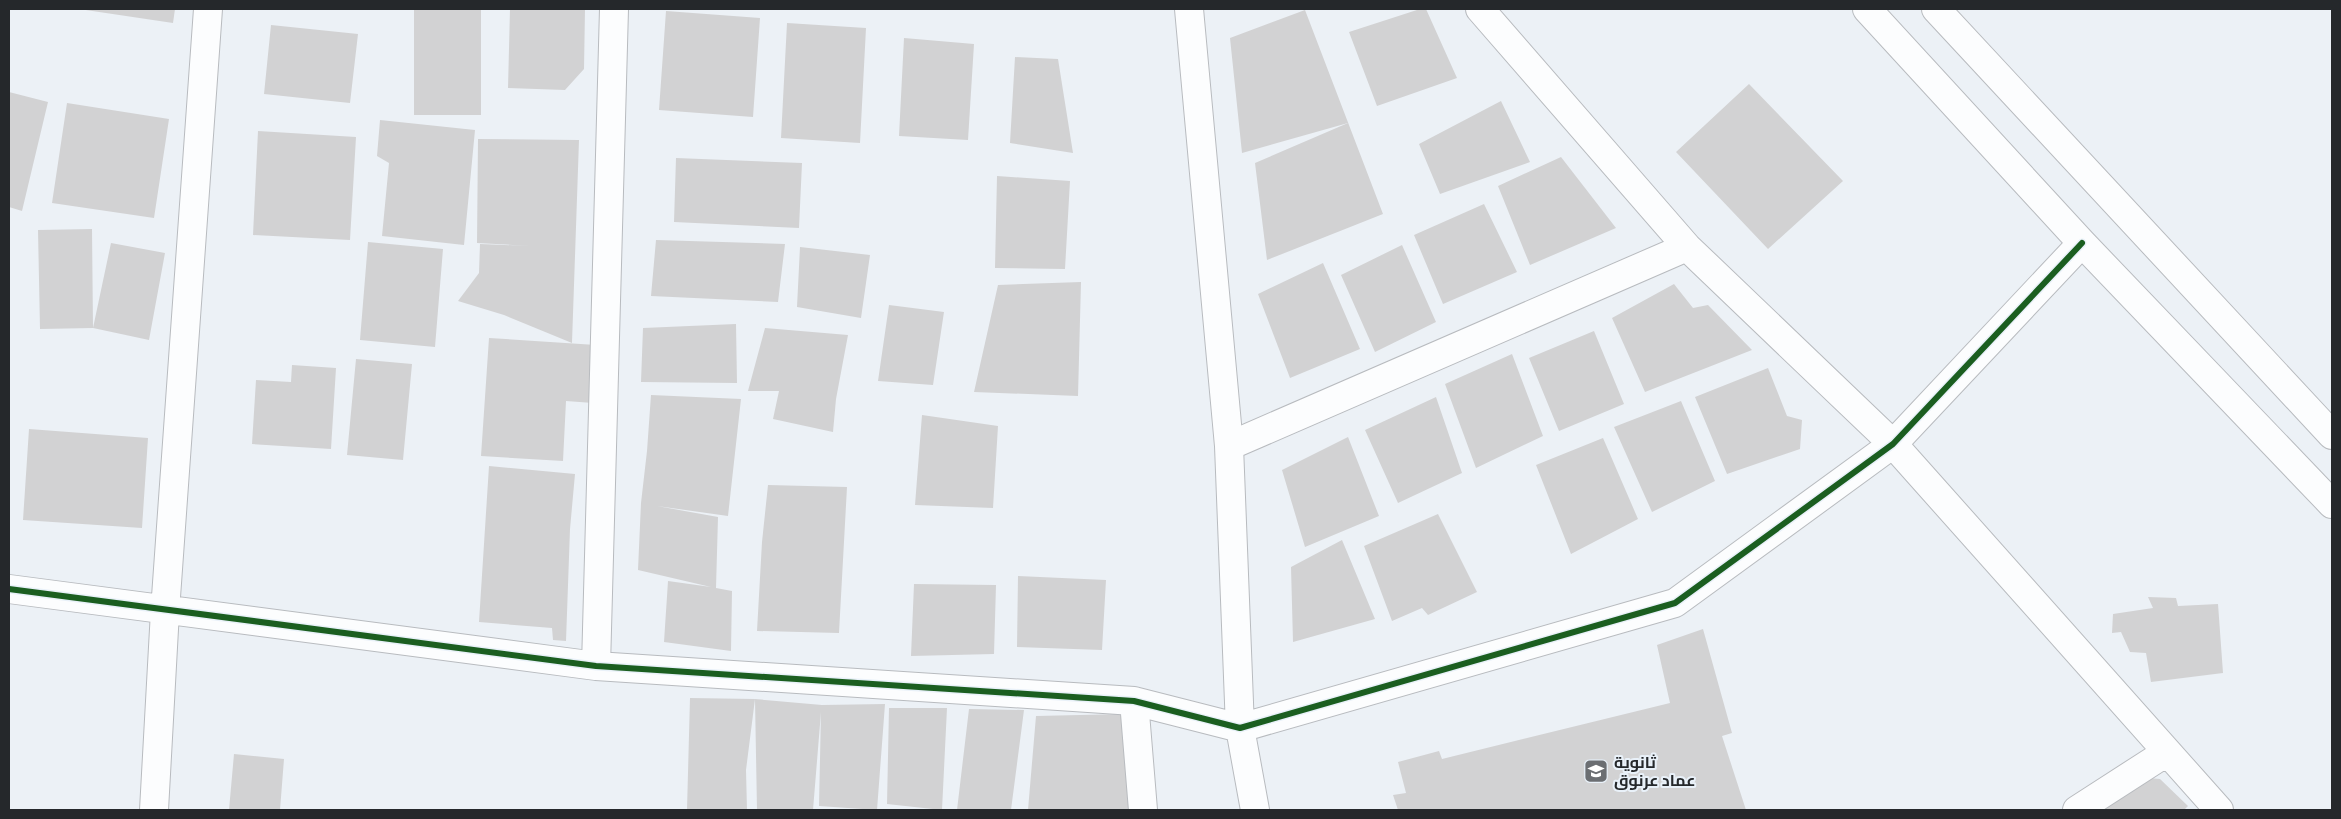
<svg xmlns="http://www.w3.org/2000/svg" width="2341" height="819" font-family="'Source Sans 3',Cairo,sans-serif">
	<style>
		.building { fill: #d2d2d3 }
		.lines { fill: none; stroke-linecap: round; stroke-linejoin: round }
		.minor-casing { stroke: #b8bbbf; stroke-width: 30 }
		.minor { stroke: #fcfdfe; stroke-width: 28 }
		.cycleway-casing { stroke: #e9f1f9; stroke-width: 9 }
		.cycleway { stroke: #1b5e20; stroke-width: 6 }
		.labels { text-anchor: middle; stroke-width: 4; stroke-linejoin: round; paint-order: stroke }
		.poi-label { font-size: 16px; font-weight: bold; fill: #25282b; stroke: #e9f1f9; text-anchor: start }
	</style>
	<rect width="100%" height="100%" fill="#ecf1f6"/>
	<!-- building -->
	<path class="building" d="M79,9H175L173,23Z
		M414,9H481V115H414Z
		M510,9H585L584,69L565,90L508,88Z
		M1420,9H1426L1457,78L1377,106L1349,32Z
		M1305,10L1383,214L1267,260L1255,163L1348,123L1242,153L1230,38Z
		M666,11L760,18L753,117L659,110Z
		M787,23L866,28L860,143L781,138Z
		M271,25L358,34L350,103L264,94Z
		M904,38L974,44L968,140L899,136Z
		M1015,57L1058,59L1073,153L1010,143Z
		M1749,84L1843,181L1768,249L1676,152Z
		M9,92L48,102L22,211L9,207Z
		M1501,101L1530,162L1440,194L1419,144Z
		M67,103L169,119L154,218L52,203Z
		M380,120L475,130L464,245L382,236L389,163L377,156Z
		M258,131L356,137L350,240L253,235Z
		M478,139L579,140L572,343L504,315L458,301L479,273L480,244L531,246L477,243Z
		M1561,157L1616,228L1530,265L1498,186Z
		M676,158L802,163L799,228L674,222Z
		M997,176L1070,181L1065,269L995,268Z
		M1484,204L1517,272L1443,304L1414,235Z
		M92,229L93,328L40,329L38,230Z
		M656,240L785,244L778,302L651,296Z
		M368,242L443,249L435,347L360,340Z
		M111,243L165,253L149,340L93,328Z
		M1402,245L1436,322L1375,352L1341,275Z
		M800,247L870,255L861,318L797,307Z
		M1323,263L1360,349L1290,378L1258,294Z
		M1081,282L1078,396L974,392L998,285Z
		M1674,284L1693,308L1708,305L1752,350L1645,392L1612,318Z
		M889,305L944,312L933,385L878,381Z
		M736,324L737,383L641,382L643,328Z
		M765,328L848,335L836,399L833,432L773,419L779,391H748Z
		M1594,331L1624,404L1559,431L1529,358Z
		M489,338L596,345L593,403L566,401L563,461L481,456Z
		M1512,354L1543,436L1476,468L1445,384Z
		M356,359L412,364L403,460L347,455Z
		M292,365L336,368L331,449L252,444L256,380L291,382Z
		M1768,368L1787,416L1802,420L1800,449L1727,474L1695,397Z
		M651,395L741,399L728,516L657,506L718,517L716,588L732,591L731,651L664,642L668,581L711,587L638,570L641,503L647,451Z
		M1436,397L1462,473L1398,503L1365,430Z
		M1681,401L1715,481L1652,512L1614,427Z
		M922,415L998,426L993,508L915,505Z
		M29,429L148,438L142,528L23,520Z
		M1348,437L1379,516L1305,547L1282,470Z
		M1603,438L1638,519L1571,554L1536,465Z
		M489,466L575,474L570,529L566,641L553,640L552,628L479,622Z
		M768,485L847,487L839,633L757,631L762,542Z
		M1438,514L1477,592L1428,615L1422,608L1392,621L1364,546Z
		M1342,540L1375,619L1293,642L1291,567Z
		M1018,576L1106,580L1102,650L1017,647Z
		M914,584L996,585L994,654L911,656Z
		M2148,597L2176,598L2178,606L2218,604L2223,673L2151,682L2146,653L2130,652L2121,632L2112,633L2113,614L2153,608Z
		M1703,629L1732,733L1722,736L1746,810H1398L1393,795L1406,793L1398,762L1439,751L1442,759L1670,703L1657,645Z
		M690,698L755,699L822,705L885,704L877,810L819,806L821,712L813,810H757L755,699L746,770L747,810H687Z
		M889,708H947L942,810L887,804Z
		M969,709L1024,710L1011,810H957Z
		M1124,714L1135,810H1028L1036,716Z
		M234,754L284,759L280,810H229Z
		M2149,778L2160,779L2188,806L2184,810H2099Z"/>
	<g class="lines">
		<!-- minor casing -->
		<g class="minor-casing">
			<path id="minor" d="M1189,9L1229,446L1240,728L1255,810
				M1480,9L1687,247L1893,444L2219,810
				M1867,9L2082,243L2332,504
				M1936,9L2332,435
				M1229,446L1687,247
				M9,589L596,666L1134,701L1240,728L1675,603L1893,444L2082,243
				M596,666L614,9
				M1134,701L1143,810
				M154,810L165,611L208,9
				M2077,810L2167,752"/>
		</g>
		<!-- minor -->
		<use href="#minor" class="minor"/>
		<!-- cycleway casing -->
		<g class="cycleway-casing">
			<path id="cycleway" d="M9,589L596,666L1134,701L1240,728L1675,603L1893,444L2082,243"/>
		</g>
		<!-- cycleway -->
		<use href="#cycleway" class="cycleway"/>
	</g>
	<!-- icons -->
	<defs>
		<g id="school-square" transform="scale(1.25)"><rect x="-9" y="-9" width="18" height="18" rx="4" fill="#6b6e72" stroke="#e9f1f9"/><path d="M0-5L7-2L0 1L-7-2ZM-4 1L0 2.5L4 1V4Q0 6-4 4Z" fill="#fff"/></g>
	</defs>
	<g fill-rule="evenodd">
		<use href="#school-square" x="1596" y="771"/>
	</g>
	<g class="labels">
		<!-- poi labels -->
		<g class="poi-label">
			<text x="1614" y="768">ثانوية<tspan x="1614" dy="18">عماد عرنوق</tspan></text>
		</g>
	</g>
	<!-- border -->
	<rect width="2341" height="819" fill="none" stroke="#25282b" stroke-width="20"/>
</svg>
